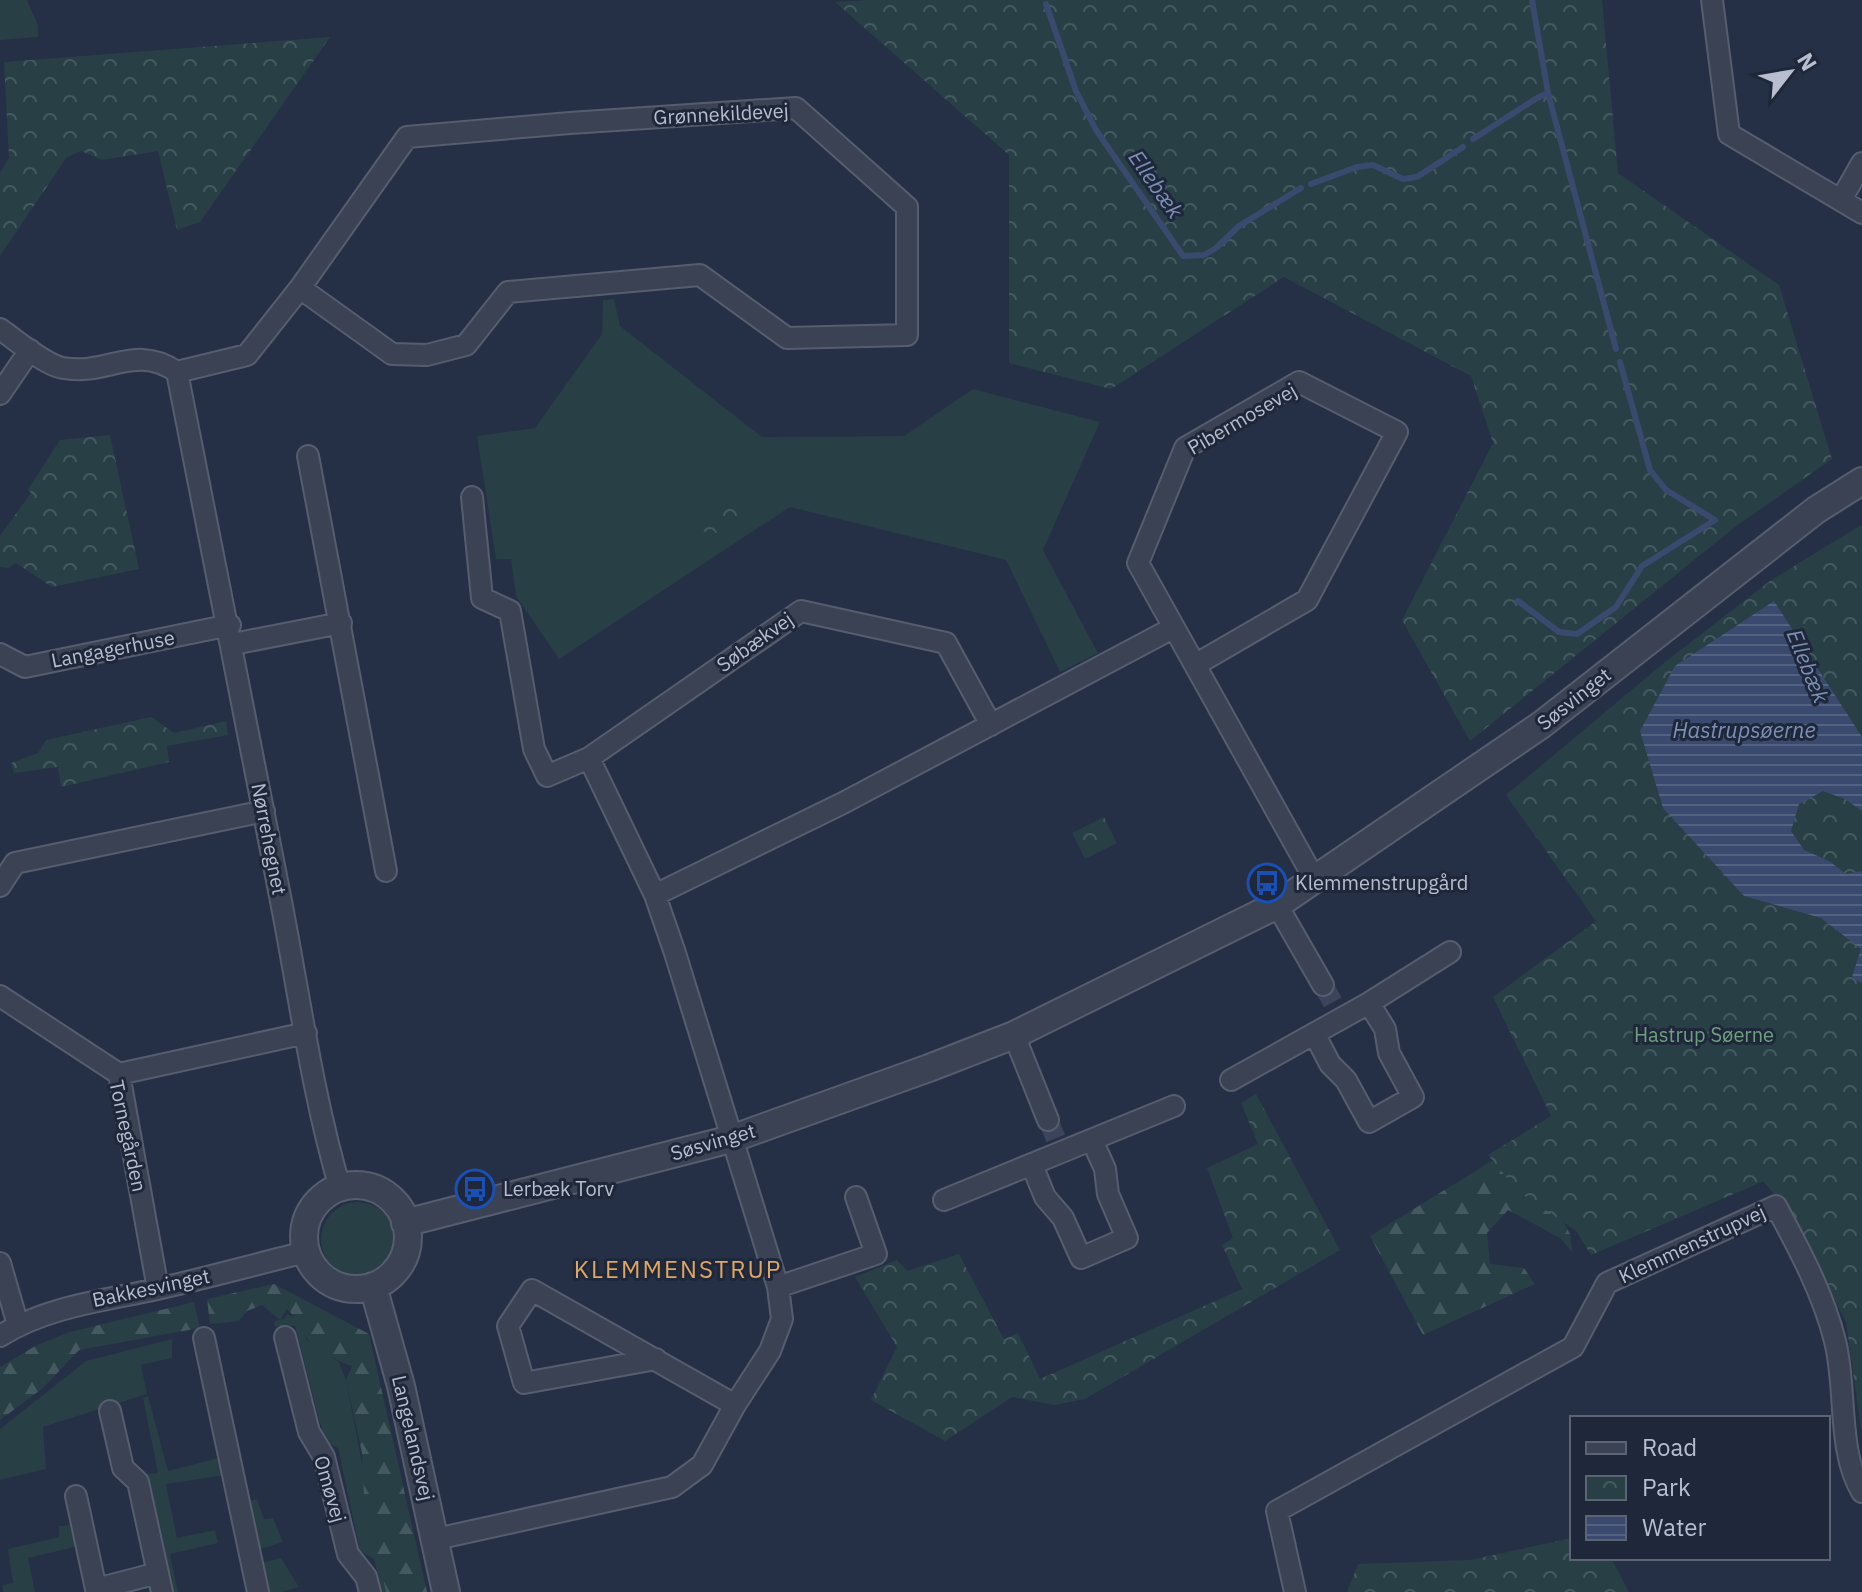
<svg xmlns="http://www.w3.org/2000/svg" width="1862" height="1592" font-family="'IBM Plex Sans',sans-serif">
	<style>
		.grass { fill: #283f46 }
		.forest { fill: url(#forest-firs) }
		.park { fill: url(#park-crowns) }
		.water { fill: url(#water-rules) }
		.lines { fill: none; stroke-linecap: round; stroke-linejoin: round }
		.stream { stroke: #3a4a6e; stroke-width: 6 }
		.minor-tunnel { stroke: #3b445a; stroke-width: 20; stroke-dasharray: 20 10; stroke-linecap: butt }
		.minor-casing { stroke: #565d6f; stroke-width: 24 }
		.tertiary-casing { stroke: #565d6f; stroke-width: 30 }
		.minor { stroke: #3a4254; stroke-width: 20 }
		.tertiary { stroke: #3a4254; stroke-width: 26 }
		.labels { text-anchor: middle; stroke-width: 6; stroke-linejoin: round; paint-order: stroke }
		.street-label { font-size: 20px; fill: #b8bece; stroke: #1f273a }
		.poi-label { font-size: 20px; fill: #b8bece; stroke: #1f273a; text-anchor: start }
		.park-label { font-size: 20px; fill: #6da07f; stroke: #1f273a }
		.water-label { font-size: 22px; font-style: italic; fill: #7d8fb6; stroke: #1f273a }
		.quarter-label { font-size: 24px; letter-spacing: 2px; fill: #dda663; stroke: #1f273a }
	</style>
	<defs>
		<pattern id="forest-firs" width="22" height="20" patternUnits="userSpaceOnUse" patternTransform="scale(2)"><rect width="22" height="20" fill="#283f46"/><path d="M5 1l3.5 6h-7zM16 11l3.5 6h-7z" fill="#455960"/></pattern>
		<pattern id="park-crowns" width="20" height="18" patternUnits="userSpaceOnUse" patternTransform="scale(2)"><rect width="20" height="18" fill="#283f46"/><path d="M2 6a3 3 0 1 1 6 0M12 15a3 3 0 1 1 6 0" fill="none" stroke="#455960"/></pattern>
		<pattern id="water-rules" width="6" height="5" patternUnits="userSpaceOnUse" patternTransform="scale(2)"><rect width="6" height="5" fill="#3a4a6e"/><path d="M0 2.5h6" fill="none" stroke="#546282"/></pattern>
	</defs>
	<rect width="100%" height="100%" fill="#252f45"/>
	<!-- grass -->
	<path class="grass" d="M0,0H27L38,25V37L0,40Z
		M614,299L620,326L762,437L904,436L973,389L1100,422L1043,550L1098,653L1060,672L1006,560L790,507L559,659L516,596L511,559H496L477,436L535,428L602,334L603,300Z
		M321 1239a37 37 0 1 1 74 0a37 37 0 1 1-74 0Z
		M287,1314L298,1319L307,1340L339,1362L346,1380L387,1592H382L374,1559L360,1551L338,1448L325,1442L295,1326H274L275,1321L284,1319Z
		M172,1339V1358L141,1365L147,1394L43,1427L46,1469L0,1480V1429L86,1361Z
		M148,1396L168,1471L222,1457L226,1475L166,1484L177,1538L215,1530L218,1543L170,1554L178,1592H174L147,1486L142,1474L158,1473L143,1398Z
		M257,1499L264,1519L273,1518L283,1542L258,1550L248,1501Z
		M73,1525L79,1546L28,1558L35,1592H3L2,1585L13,1583L8,1549L59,1537V1526Z
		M281,1558L299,1587L282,1592H268L262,1563Z"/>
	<!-- forest -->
	<path class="forest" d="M1555,1122L1746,1126L1806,1232L1737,1150L1558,1212L1570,1234L1573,1253L1560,1238L1508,1210L1487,1233L1490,1264L1524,1268L1535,1284L1423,1335L1370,1236Z
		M274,1284L369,1334L427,1592H386L364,1496L362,1453L346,1380L352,1366C337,1361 315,1351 306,1337C299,1327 297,1318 287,1309L280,1320L262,1305L247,1311L239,1321L210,1324L207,1299Z
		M194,1302L200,1328L79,1350L43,1388L0,1420V1367L37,1345L70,1332Z"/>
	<!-- park -->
	<path class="park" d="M867,0H1602L1618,173L1779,285L1832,459L1735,527L1470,741L1402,620L1493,443L1471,376L1284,277L1111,389L1009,363V155L835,2Z
		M330,37L200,222L177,230L158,151L102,160L81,151L67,157L0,256V173L9,158L4,62Z
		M110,435L139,569L52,587L16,563L8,568L0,567V536L31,493L28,489L60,440Z
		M725,492L744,503L746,521L728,534L696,531Z
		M1861,525L1862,528V1436L1846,1322L1771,1178L1591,1255L1576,1231L1519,1192L1488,1155L1551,1116L1493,997L1596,921L1506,795L1665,662L1770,581Z
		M151,717L174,733L226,721L228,735L167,746L169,762L61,787L58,767L14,773L11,763L38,753L46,740Z
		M1104,817L1117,843L1085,859L1072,833Z
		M1256,1094L1340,1250L1085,1399L1055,1405L1012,1397L945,1441L871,1400L897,1347L855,1277L897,1260L907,1271L959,1254L1004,1339L1018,1333L1040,1379L1242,1289L1222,1245L1233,1238L1207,1168L1258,1144L1241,1103Z
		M1572,1538V1558H1611L1629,1592H1347L1358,1564L1470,1560Z"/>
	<!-- water -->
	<path class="water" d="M1774,601L1862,737V811L1845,799L1823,791L1799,804L1791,831L1804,850L1829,861L1846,874L1862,871V983L1852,977L1861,949L1821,918L1744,896L1663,808L1640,731L1675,666Z"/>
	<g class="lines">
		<!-- stream -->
		<path class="stream" d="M1532,0L1548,93L1616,349
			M1046,4L1076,91L1096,130L1183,256L1204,255L1216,248L1239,226L1301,188
			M1473,139L1537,98L1548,93
			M1311,184L1357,167L1373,165L1403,179L1417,177L1463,147
			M1518,601L1559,632L1577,634L1616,607L1642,566L1715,520L1666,490L1650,470L1620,362"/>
		<!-- minor-tunnel -->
		<path class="minor-tunnel" d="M1323,985L1342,1019
			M1048,1120L1062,1153"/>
		<!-- minor casing -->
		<g class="minor-casing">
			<path id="minor" d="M1712,0L1729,134L1862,213
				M1841,200L1862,163
				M0,329C16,340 45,365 63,368C108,376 135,343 177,372
				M177,372L247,355L300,288L407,137L570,123L796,108L907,207V335L787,338L700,275L508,292L466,345L427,355L392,354L300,288
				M177,372C213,547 246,722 280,896C299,993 312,1093 340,1188
				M0,394L30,350
				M308,456L386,871
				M233,644L341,623
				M0,654L25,667L230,625
				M1195,665L1307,600L1397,432L1299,382L1185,448L1138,563L1315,880
				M589,758L801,611L946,643L991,725
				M0,886L15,863L264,811
				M655,895L843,803L1173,628
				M1277,905L1323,985
				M0,996L119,1074L158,1289
				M1014,1035L1048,1120
				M1315,1035L1330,1064L1346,1080L1369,1122L1413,1097L1389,1053L1385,1029L1369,1003
				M119,1074L306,1033
				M1231,1080L1369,1003L1450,952
				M1032,1165L1045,1197L1063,1218L1081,1258L1127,1238L1108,1194L1105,1169L1092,1140
				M944,1200L1174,1106
				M0,1263L18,1325
				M778,1287L876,1254L856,1197
				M0,1336C48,1306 103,1301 157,1289C207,1278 256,1264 306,1252
				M285,1337L309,1432L324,1457L348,1554L366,1577L370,1592
				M204,1338L258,1592
				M656,1359L524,1383L508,1326L532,1290L735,1405
				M110,1411L123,1468L138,1482L162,1592
				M76,1496L96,1589L158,1573
				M436,1539L672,1487L702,1465L735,1405L770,1351L782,1319L778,1287L675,953L655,895L589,758L547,776L534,749L510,611L482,598L472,497
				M1295,1592L1277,1511L1573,1347L1607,1283L1776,1206C1799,1249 1823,1293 1835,1341C1847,1388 1837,1451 1862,1492"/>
		</g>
		<!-- tertiary casing -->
		<g class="tertiary-casing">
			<path id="tertiary" d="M304 1237a52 52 0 1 1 104 0a52 52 0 1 1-104 0Z
				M405,1223L731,1139L929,1068L1014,1035L1277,905L1541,725L1816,510L1862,481
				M373,1286L401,1386L446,1592"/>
		</g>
		<!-- minor -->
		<use href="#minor" class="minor"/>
		<!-- tertiary -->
		<use href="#tertiary" class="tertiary"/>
	</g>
	<!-- icons -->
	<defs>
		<g id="bus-ring" transform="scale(2)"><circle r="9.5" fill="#1f273a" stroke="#1a4fb4" stroke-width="1.5"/><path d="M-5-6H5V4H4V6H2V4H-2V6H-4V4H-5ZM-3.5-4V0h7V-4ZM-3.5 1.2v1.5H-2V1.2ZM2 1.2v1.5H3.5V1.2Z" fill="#1a4fb4"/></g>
	</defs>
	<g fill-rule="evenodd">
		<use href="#bus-ring" x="1267" y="883"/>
		<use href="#bus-ring" x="475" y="1189"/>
	</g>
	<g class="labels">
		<!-- street labels -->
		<g class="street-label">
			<text transform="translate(721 114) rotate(-3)" y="7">Grønnekildevej</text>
			<text transform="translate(1242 419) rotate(-30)" y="7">Pibermosevej</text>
			<text transform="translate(755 642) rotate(-35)" y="7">Søbækvej</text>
			<text transform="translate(113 649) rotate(-11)" y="7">Langagerhuse</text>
			<text transform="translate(1574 699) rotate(-38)" y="7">Søsvinget</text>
			<text transform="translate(269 839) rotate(79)" y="7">Nørrehegnet</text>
			<text transform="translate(128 1136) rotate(78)" y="7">Tornegården</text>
			<text transform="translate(713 1142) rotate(-16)" y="7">Søsvinget</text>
			<text transform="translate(1692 1244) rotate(-25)" y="7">Klemmenstrupvej</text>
			<text transform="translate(151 1288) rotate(-12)" y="7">Bakkesvinget</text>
			<text transform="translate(413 1438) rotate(77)" y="7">Langelandsvej</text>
			<text transform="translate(330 1489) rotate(74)" y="7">Omøvej</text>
		</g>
		<!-- poi labels -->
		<g class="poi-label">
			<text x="1295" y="890">Klemmenstrupgård</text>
			<text x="503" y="1196">Lerbæk Torv</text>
		</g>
		<!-- park labels -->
		<g class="park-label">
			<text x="1704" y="1042">Hastrup Søerne</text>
		</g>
		<!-- water labels -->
		<g class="water-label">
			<text transform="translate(1156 184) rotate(55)" y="8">Ellebæk</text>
			<text transform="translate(1808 666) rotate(68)" y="8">Ellebæk</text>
			<text x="1744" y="738">Hastrupsøerne</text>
		</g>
		<!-- quarter labels -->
		<g class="quarter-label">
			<text x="678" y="1278">KLEMMENSTRUP</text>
		</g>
	</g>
	<!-- legend -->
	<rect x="1570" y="1416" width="260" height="144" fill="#1f273a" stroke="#5c6375" stroke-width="2"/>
	<rect x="1586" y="1442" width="40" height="12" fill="#3a4254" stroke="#5c6375" stroke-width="2"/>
	<text x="1642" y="1456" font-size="24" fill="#b8bece">Road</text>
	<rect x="1586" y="1476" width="40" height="24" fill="url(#park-crowns)" stroke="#5c6375" stroke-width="2"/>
	<text x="1642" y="1496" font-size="24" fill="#b8bece">Park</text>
	<rect x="1586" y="1516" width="40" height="24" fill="url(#water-rules)" stroke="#5c6375" stroke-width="2"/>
	<text x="1642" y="1536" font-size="24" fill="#b8bece">Water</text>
	<!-- north arrow -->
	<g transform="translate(1790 72) rotate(59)" stroke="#1f273a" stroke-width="6" paint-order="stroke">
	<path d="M0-6L14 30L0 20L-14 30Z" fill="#b8bece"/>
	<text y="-12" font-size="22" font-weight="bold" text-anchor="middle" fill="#b8bece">N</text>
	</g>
</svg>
